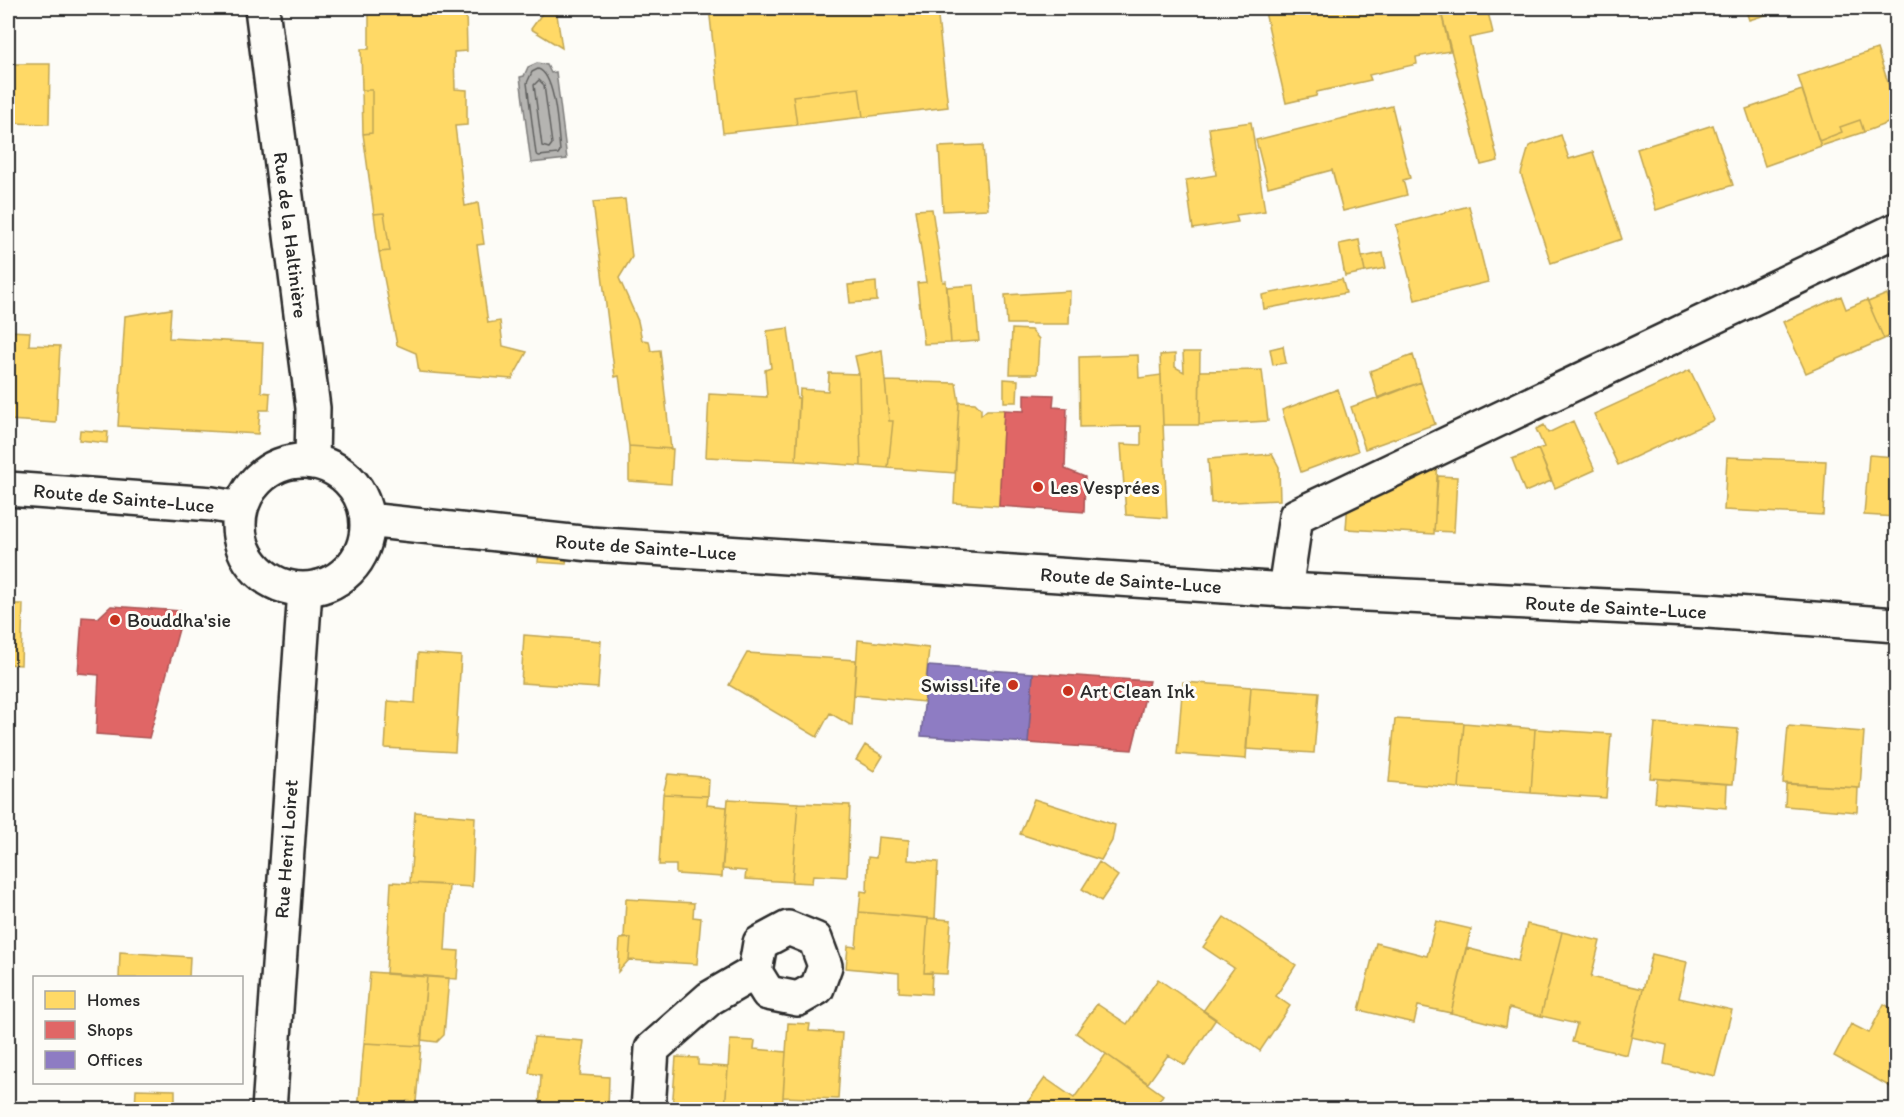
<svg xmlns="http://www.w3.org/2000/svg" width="1904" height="1117" font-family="Itim,sans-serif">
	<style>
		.water { fill: #b5b4b1; stroke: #7e7d7b; stroke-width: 1.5 }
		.homes { fill: #ffd966; stroke: #bfa554; stroke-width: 1.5 }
		.shops { fill: #e06666; stroke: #aa5454; stroke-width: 1.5 }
		.offices { fill: #8e7cc3; stroke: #706495; stroke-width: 1.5 }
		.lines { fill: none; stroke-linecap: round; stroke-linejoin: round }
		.shore { stroke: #626261; stroke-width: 1.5 }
		.street-casing { stroke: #2b2b2b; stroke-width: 38 }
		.secondary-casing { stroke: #2b2b2b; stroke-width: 38 }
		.street { stroke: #fdfcf7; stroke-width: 33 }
		.secondary { stroke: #fdfcf7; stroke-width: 33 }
		.poi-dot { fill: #c8321e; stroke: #fdfcf7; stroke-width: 2 }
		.labels { text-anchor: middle; stroke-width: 6; stroke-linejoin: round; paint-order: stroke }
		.street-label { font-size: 20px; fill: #2b2b2b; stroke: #fdfcf7 }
		.poi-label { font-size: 20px; fill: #2b2b2b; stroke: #fdfcf7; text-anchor: start }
	</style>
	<rect width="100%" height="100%" fill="#fdfcf7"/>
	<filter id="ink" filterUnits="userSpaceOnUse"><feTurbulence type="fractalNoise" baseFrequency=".0167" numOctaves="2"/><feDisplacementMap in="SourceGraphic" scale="12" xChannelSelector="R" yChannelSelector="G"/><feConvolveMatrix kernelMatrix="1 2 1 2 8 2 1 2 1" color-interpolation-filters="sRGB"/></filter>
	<g filter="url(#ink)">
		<!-- water -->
		<path class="water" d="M537,63L547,65L551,73L556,72L567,159L531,163L520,77L524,76L528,67Z"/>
		<!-- homes -->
		<path class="homes" d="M361,8L466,10L467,51L454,52L455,89L467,90V125L455,126L465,206L478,203L484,244L477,245L488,323L500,321L503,346L527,352L512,379L419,372L416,353L397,345L379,252L390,251L384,213L374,214L363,134L372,133V90H362L361,49H369V11H361Z
			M546,8H556L562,48L531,29Z
			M709,8H939L937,9L948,107L863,117L859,88L793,96L797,125L723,133Z
			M1285,8H1440L1450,51L1416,57L1417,64L1369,75L1371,80L1317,92L1316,96L1286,103L1265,12Z
			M1440,8H1487L1493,33L1469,38L1498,161L1481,165Z
			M1745,8H1771L1772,13L1749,20Z
			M1877,49L1896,107V120L1864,132L1860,120L1840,127L1842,132L1819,141L1798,76Z
			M8,64H50L49,124L8,123Z
			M859,88L863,117L797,125L793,96Z
			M362,90H372V133L363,134Z
			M1802,90L1821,146L1765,166L1746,109Z
			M1392,106L1410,178L1403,180L1407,195L1343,211L1332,170L1268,187L1256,140Z
			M1860,120L1864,132L1821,146L1819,141L1842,132L1840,127Z
			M1251,122L1265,211L1236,215L1238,222L1193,229L1186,180L1216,175L1209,128Z
			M1713,125L1733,185L1656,210L1637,149Z
			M1561,135L1569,159L1593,152L1622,239L1551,263L1521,174L1529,146Z
			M983,145L988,209L943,211L939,147Z
			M625,199L632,257L619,278L638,321L642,340L649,341L651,351L660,350L671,449L629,446L619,376L615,377L593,202Z
			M1469,206L1488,282L1415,300L1396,225Z
			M932,209L943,282L946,281L951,343L924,344L917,283L926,282L915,210Z
			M384,213L390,251L379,252L374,214Z
			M1359,240L1365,272L1345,276L1339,244Z
			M1383,253L1386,268L1365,272L1362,257Z
			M1342,279L1346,293L1264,309L1262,295Z
			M876,282L877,301L850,303L848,285Z
			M974,285L979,341L951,343L947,287Z
			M1070,291L1069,324H1007L1005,295Z
			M1887,294L1896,318V333L1884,339L1868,302Z
			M1841,296L1846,309L1867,300L1884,339L1806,373L1783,322Z
			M171,309L169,338L263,343L261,392L270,393L269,410H260L258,434L118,426L125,316Z
			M788,328L797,398H799L796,461L706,457L709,394L767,397L765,370L771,368L767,331Z
			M1012,329L1031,330L1039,339L1037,374H1010Z
			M8,331L30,332L29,345L60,346L56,423L8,420Z
			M1283,346L1286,363L1273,365L1270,349Z
			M882,350L889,421H893L888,468L861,466L859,374L855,356Z
			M1183,352H1200L1199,425H1163L1160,355L1175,354V367L1184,372Z
			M1138,355L1139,378L1161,375L1167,518L1126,515L1121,444L1141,445V426L1080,427L1079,357Z
			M1413,355L1421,382L1378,399L1370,371Z
			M1262,370L1268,421L1199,425L1200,371Z
			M1690,370L1714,420L1618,465L1594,414Z
			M829,373L859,374L861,466L796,461L800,389L828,391Z
			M1004,379L1018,380L1017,402H1004Z
			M885,381L956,383L959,402L955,473L888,468L893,421H889Z
			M1421,382L1435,424L1365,449L1351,407Z
			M1338,389L1358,451L1301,472L1282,410Z
			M959,402L975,403L981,409V415L987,410H1004L999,506L954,503Z
			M1573,421L1595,470L1555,488L1538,449L1544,447L1536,429L1544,425L1548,433Z
			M80,430L108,432L107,443L79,440Z
			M629,446L673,449L671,484L629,481Z
			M1538,449L1551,481L1525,492L1512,459Z
			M1272,454L1279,467L1280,500L1211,503L1208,459Z
			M1869,455L1896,457V517L1864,515Z
			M1727,457L1826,461L1823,515L1724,510Z
			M1438,459L1434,534L1346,529L1348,501Z
			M1438,476L1457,477L1454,532L1434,531Z
			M539,552L567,554L566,564L538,562Z
			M8,604H23L21,665L8,664Z
			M524,635L601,641L598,688L521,683Z
			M858,640L929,648L924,702L854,695Z
			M418,653L461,656L455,752L385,748L388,701L415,703Z
			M747,653L856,660L852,726L830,713L817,737L729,685Z
			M1183,682L1251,687L1246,759L1177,754Z
			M1251,687L1319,692L1314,753L1246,749Z
			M1395,719L1464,723L1459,788L1389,782Z
			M1464,723L1535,729L1531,793L1459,788Z
			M1655,723L1738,729L1733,784L1650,778Z
			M1788,726L1864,732L1860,788L1783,783Z
			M1535,729L1611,734L1606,798L1531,793Z
			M865,745L883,756L874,771L856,760Z
			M668,774L703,777L709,780L708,796L663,794Z
			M1657,779L1727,784L1726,808L1655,802Z
			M1786,784L1858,788L1857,812L1785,806Z
			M663,794L708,796L707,805L727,807L722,877L676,874V865H659Z
			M728,799L798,803L792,882L745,879L746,871L722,869Z
			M1034,799L1115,825L1112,841L1101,860L1020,834Z
			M798,803L850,805L847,877L813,875L812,883L792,882Z
			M415,812L475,817L472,887L410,883Z
			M878,837L909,840L908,860L938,862L935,919L859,912L861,891L867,892L868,857L876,858Z
			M1099,862L1118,876L1101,901L1082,889Z
			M391,882L449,885L445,950L459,951L457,979L386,974Z
			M626,899L694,903L693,917L701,918L697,964L629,960L631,938H624Z
			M859,912L928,918L924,973L932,972L931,994L899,992V973L846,968L848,946L856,947Z
			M1224,917L1296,965L1276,996L1290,1006L1260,1051L1203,1011L1234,968L1203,947Z
			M928,918L951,920L947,974L924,973Z
			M1436,921L1471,929L1451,1013L1418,1006L1414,1023L1359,1010L1376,943L1427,956Z
			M1527,924L1562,932L1541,1016L1509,1008L1506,1027L1451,1013L1466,948L1518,961Z
			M1562,932L1600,941L1591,977L1643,989L1627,1055L1572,1042L1577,1024L1541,1016Z
			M631,938L629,960L618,972L620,939Z
			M120,952L190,957L189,978H119Z
			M1652,954L1687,962L1679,998L1732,1010L1715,1076L1664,1064L1667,1045L1631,1037Z
			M370,972L427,976L421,1046L364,1043Z
			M427,976L449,978L444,1035L437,1042L421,1040Z
			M1158,979L1216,1019L1185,1065L1168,1055L1148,1083L1076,1033L1097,1004L1127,1024Z
			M1884,1004L1896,1011V1090L1834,1056L1851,1024L1869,1033Z
			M788,1023L810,1024L809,1031L842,1033L838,1099L783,1097Z
			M534,1037L584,1041L580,1075L609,1077L608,1110H539L541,1075L529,1073Z
			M730,1040L755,1041L754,1049L786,1052L782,1110H725Z
			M364,1043L421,1046L416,1102L407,1101L406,1110H358Z
			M1106,1054L1163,1095L1153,1110H1028L1024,1107L1045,1078L1074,1098Z
			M676,1057L698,1058V1065L728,1067L725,1110H672Z
			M136,1089L175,1090V1110H135Z"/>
		<!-- shops -->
		<path class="shops" d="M1024,394L1054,395L1053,407L1067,408L1065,469L1085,477L1084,512L999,506L1004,410L1024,411Z
			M111,606L181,611V622L149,738L96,734L99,675L78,673L82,617L98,618Z
			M1033,673L1149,681L1132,750L1028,743Z"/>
		<!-- offices -->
		<path class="offices" d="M928,666L1033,673L1028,743L921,736Z"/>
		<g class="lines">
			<!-- shore -->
			<path class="shore" d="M538,69C556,74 558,133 560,151L558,154L539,156L536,154L527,83L532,72Z
				M539,80L544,85L552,144L549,148L542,146L534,85Z"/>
			<!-- street casing -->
			<g class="street-casing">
				<path id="street" d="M262,8L313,408L312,462
					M1285,590L1296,516L1896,230
					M269,1110L305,590
					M648,1110L652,1049L710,998L755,972L760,943L788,928L815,939L825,966L817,988L798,999L768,993L755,972"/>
			</g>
			<!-- secondary casing -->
			<g class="secondary-casing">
				<path id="secondary" d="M239 525a64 64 0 1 1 128 0a64 64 0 1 1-128 0Z
					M8,489L212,504L241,509
					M367,520L590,544L1285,590L1708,611L1896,625"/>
			</g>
			<!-- street -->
			<use href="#street" class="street"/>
			<!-- secondary -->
			<use href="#secondary" class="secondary"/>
		</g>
	</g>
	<!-- markers -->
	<g class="poi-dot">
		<circle cx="1038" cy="487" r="6"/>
		<circle cx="115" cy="620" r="6"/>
		<circle cx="1013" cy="685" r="6"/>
		<circle cx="1068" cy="691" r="6"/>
	</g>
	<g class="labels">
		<!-- street labels -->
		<g class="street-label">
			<text transform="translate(291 235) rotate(83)" y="7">Rue de la Haltinière</text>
			<text transform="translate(124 498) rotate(5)" y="7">Route de Sainte-Luce</text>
			<text transform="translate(646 547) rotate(4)" y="7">Route de Sainte-Luce</text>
			<text transform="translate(1131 580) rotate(4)" y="7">Route de Sainte-Luce</text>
			<text transform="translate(1616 607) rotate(3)" y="7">Route de Sainte-Luce</text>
			<text transform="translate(286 849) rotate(-86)" y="7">Rue Henri Loiret</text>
		</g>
		<!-- poi labels -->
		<g class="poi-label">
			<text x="1050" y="494">Les Vesprées</text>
			<text x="127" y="627">Bouddha'sie</text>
			<text x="1001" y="692" text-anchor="end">SwissLife</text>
			<text x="1080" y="698">Art Clean Ink</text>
		</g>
	</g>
	<!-- margin -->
	<rect width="1904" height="1117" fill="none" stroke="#fdfcf7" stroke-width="30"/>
	<rect x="15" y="15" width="1874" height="1087" fill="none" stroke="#2b2b2b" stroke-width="2" filter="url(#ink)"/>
	<!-- legend -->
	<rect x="33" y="976" width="210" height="108" fill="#fdfcf7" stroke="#a9a8a5" stroke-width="1.5"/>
	<rect x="45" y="991" width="30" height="18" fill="#ffd966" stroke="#a9a8a5" stroke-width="1.5"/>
	<text x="87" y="1006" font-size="18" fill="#2b2b2b">Homes</text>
	<rect x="45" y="1021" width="30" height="18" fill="#e06666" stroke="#a9a8a5" stroke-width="1.5"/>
	<text x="87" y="1036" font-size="18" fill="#2b2b2b">Shops</text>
	<rect x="45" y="1051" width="30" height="18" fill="#8e7cc3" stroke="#a9a8a5" stroke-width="1.5"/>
	<text x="87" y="1066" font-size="18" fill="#2b2b2b">Offices</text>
</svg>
